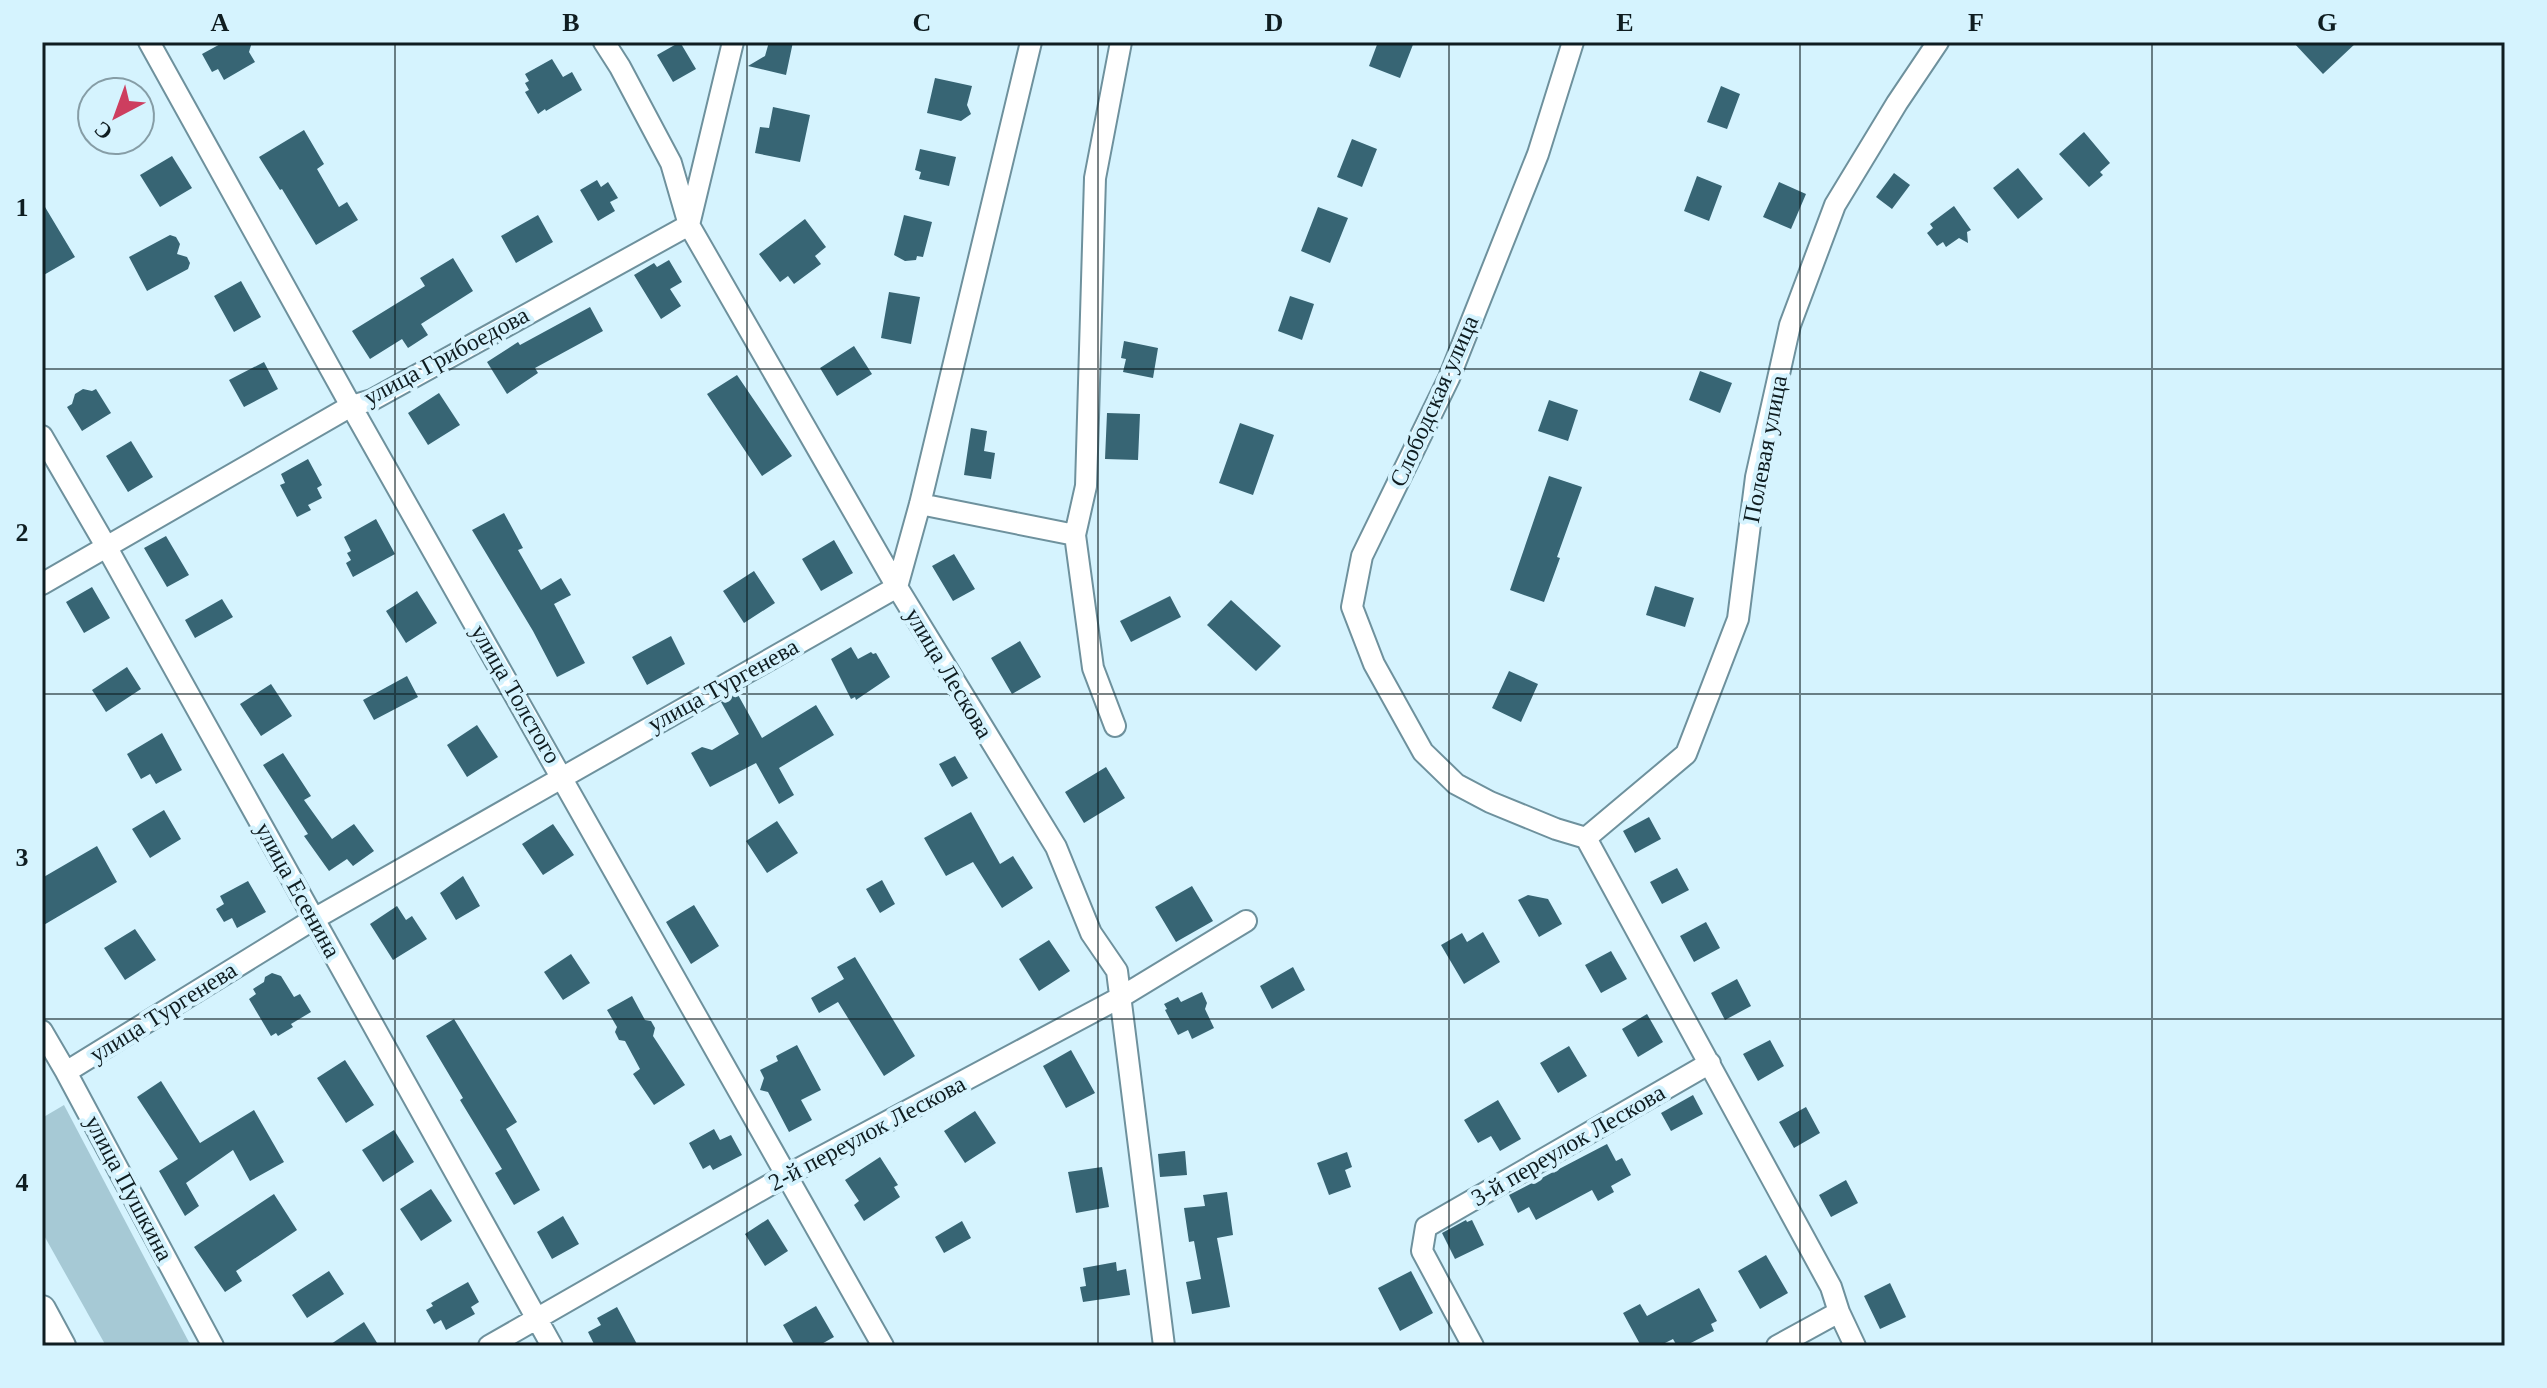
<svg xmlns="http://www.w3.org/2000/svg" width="2547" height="1388" font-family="'Times New Roman',serif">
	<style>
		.green { fill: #a6c9d5 }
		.building { fill: #376574 }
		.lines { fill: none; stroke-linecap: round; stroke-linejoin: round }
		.minor-casing { stroke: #6e919d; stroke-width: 24 }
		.major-casing { stroke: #6e919d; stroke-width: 30 }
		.minor { stroke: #fff; stroke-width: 20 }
		.major { stroke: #fff; stroke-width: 26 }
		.grid { fill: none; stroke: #0f1d21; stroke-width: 2; stroke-opacity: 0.55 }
		.labels { text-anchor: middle; stroke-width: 8; stroke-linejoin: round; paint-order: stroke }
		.street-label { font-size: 24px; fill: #0f1d21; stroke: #d5f3fe }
		.neatline { fill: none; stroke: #0f1d21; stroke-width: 3 }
		.grid-label { font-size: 26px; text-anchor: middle; font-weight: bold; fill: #0f1d21 }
	</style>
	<rect width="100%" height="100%" fill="#d5f3fe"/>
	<!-- green -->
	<path class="green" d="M64,1105L191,1346H106L42,1232V1118Z"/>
	<!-- building -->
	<path class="building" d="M224,42H252L249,52L255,62L224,80L218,69L212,72L202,54Z
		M680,42L696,69L673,82L657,55Z
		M769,42H793L786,75L748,66L765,56Z
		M1378,42H1414L1400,78L1369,66Z
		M2293,42H2357L2323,74Z
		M552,59L563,77L572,72L582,90L546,111L545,109L538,114L525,92L529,90L525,83L529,81L525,74Z
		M935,78L972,86L967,105L971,114L961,121L927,113Z
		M1721,86L1740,94L1727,129L1707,122Z
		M773,107L810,115L800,162L755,153L760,127L769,128Z
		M304,130L324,164L317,169L339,207L347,202L358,220L316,245L282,189L280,190L259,157Z
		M2084,132L2110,163L2100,172L2103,175L2089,187L2059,154Z
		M1352,139L1377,149L1362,187L1337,177Z
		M920,149L956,157L949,186L919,179L921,172L915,170Z
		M172,156L192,188L160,207L140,175Z
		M2018,168L2043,199L2018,219L1993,188Z
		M1894,173L1910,185L1892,209L1876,197Z
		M1697,176L1722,186L1709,221L1684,211Z
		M597,180L601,187L608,182L618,198L610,202L615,211L598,221L580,190Z
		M1779,182L1806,194L1791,229L1763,217Z
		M42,202L75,257L42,276Z
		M1954,206L1971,230L1967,232L1968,243L1959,238L1946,247L1943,242L1937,246L1927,233L1933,228L1930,224Z
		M1318,207L1348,218L1330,263L1301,251Z
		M538,215L553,242L516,263L501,236Z
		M904,215L932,222L923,257L917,256L916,260L905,261L894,255Z
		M805,219L826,247L815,256L821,264L794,284L788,276L780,282L759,254Z
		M170,235L176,237L180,244L177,254L187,257L190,263L188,269L147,291L129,257Z
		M453,258L473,291L421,324L428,335L408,348L402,339L370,359L352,331L425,286L420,278Z
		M669,260L682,282L670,289L681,306L661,319L634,275L654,263L657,267Z
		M241,281L261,317L234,332L214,296Z
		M889,292L920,297L911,344L881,338Z
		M1290,296L1314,304L1302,340L1278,331Z
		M590,307L603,331L535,368L538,373L507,394L487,362L518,342L520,345Z
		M1124,341L1158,348L1153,378L1123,372L1126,359L1121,358Z
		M854,346L872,374L837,396L820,368Z
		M264,362L278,389L244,407L229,380Z
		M1700,371L1732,383L1720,413L1689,400Z
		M737,375L792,456L762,476L707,394Z
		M83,389L92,391L96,389L111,413L82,431L67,407L72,404L75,394Z
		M439,393L460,425L428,445L408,413Z
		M1549,400L1578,410L1568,441L1538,431Z
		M1107,413L1140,414L1138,460L1105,459Z
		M1240,423L1274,435L1253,495L1219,483Z
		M971,428L987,431L984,451L995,453L991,479L964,475Z
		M131,441L153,477L128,492L106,456Z
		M308,459L322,485L317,488L322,498L308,505L311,510L297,517L280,485L285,483L281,474Z
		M1549,476L1582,487L1557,557L1560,558L1544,602L1510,590Z
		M504,513L523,548L518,550L541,590L561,578L571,595L554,604L585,663L557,677L533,631L472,530Z
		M376,519L395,554L353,577L346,563L351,560L347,553L351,551L344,537Z
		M166,536L189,575L167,587L144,548Z
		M834,540L853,573L821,591L802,559Z
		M954,554L975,589L953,601L932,566Z
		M754,571L775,603L744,623L723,591Z
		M1655,586L1694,598L1685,627L1646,615Z
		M92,587L110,618L84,633L66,602Z
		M417,591L437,623L406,643L386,611Z
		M1170,596L1181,617L1131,642L1120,621Z
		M222,599L233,617L195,638L185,620Z
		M1231,600L1281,646L1256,671L1207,625Z
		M671,636L685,664L647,685L632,657Z
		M1020,641L1041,677L1012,694L991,658Z
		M851,647L858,659L871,652L873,654L876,653L890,677L856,700L855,697L851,699L831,659Z
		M127,667L141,689L106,712L92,690Z
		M1509,671L1538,684L1521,722L1492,708Z
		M407,676L418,697L374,720L363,700Z
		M271,684L292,716L261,736L240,704Z
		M737,693L762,738L816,705L834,735L779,768L794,795L779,804L756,763L710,787L691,753L702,747L712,750L739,734L721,702Z
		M477,725L498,757L467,777L447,745Z
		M162,733L182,770L156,784L150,774L141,779L127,754Z
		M283,753L311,796L304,800L332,839L354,824L374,851L353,866L347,859L329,871L304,836L308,834L263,765Z
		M955,756L968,778L952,787L939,764Z
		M1106,767L1125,798L1084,823L1065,792Z
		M164,810L181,839L150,858L132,829Z
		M971,812L1000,864L1013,856L1033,888L1002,908L973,862L946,876L924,838Z
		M1649,817L1661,839L1635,853L1623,831Z
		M777,821L798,853L767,873L746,841Z
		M553,824L574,855L543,875L522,844Z
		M97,846L117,882L42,926V878Z
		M1677,868L1689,890L1662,904L1650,882Z
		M463,876L480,906L456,920L440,893Z
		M882,880L895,904L880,913L866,889Z
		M248,881L266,912L237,928L232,918L224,922L216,909L224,904L220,896Z
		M1192,886L1213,921L1176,942L1155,907Z
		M1528,895L1548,899L1562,924L1539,937L1518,900Z
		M694,905L719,946L691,964L666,922Z
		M397,906L406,920L412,916L427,939L393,960L370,924Z
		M1706,922L1720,948L1694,962L1680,936Z
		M135,929L156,960L125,980L104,948Z
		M1483,932L1500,962L1464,984L1441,945L1462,933L1467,942Z
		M1049,940L1070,971L1039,991L1019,959Z
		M1611,951L1627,979L1601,993L1585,965Z
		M571,954L590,983L563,1000L544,972Z
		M855,957L915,1056L884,1076L838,1002L819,1013L811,998L844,979L837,967Z
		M1293,967L1305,990L1272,1009L1260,986Z
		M272,973L281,976L294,997L300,994L311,1012L291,1024L293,1027L278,1036L276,1033L271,1036L249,999L256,994L253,989L264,982L265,977Z
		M1737,979L1751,1006L1725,1020L1711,993Z
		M1202,992L1207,1003L1205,1009L1214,1028L1192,1039L1188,1030L1178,1035L1165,1010L1167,1009L1164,1004L1178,997L1181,1002Z
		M632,996L645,1020L651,1021L655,1028L653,1036L685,1085L654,1105L633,1074L640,1069L625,1041L619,1040L615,1032L617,1027L607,1010Z
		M1647,1014L1663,1042L1638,1057L1622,1029Z
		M454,1019L517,1122L506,1129L540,1190L514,1205L495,1173L502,1169L460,1100L463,1098L426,1036Z
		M1770,1040L1784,1066L1758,1081L1743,1054Z
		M797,1045L821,1090L801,1100L812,1120L789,1132L768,1092L760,1090L764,1078L760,1070L778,1061L776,1056Z
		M1569,1046L1587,1076L1558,1093L1540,1063Z
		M1071,1050L1095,1093L1066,1108L1043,1066Z
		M345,1060L374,1105L346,1123L317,1078Z
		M161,1081L200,1143L254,1110L284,1162L250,1181L233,1150L186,1183L199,1206L185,1216L159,1171L178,1159L137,1097Z
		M1693,1095L1703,1114L1671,1131L1661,1113Z
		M1498,1100L1521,1139L1500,1151L1491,1136L1478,1143L1464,1120Z
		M1806,1107L1820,1133L1794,1148L1779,1122Z
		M975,1111L996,1143L965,1163L944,1131Z
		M714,1129L720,1140L731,1135L742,1155L713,1170L710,1165L703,1169L689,1143Z
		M394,1130L414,1162L383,1182L362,1150Z
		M1607,1144L1616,1161L1622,1158L1631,1175L1611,1186L1614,1192L1598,1201L1592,1190L1536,1220L1529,1207L1518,1213L1509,1195Z
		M1185,1151L1187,1175L1160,1177L1158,1154Z
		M1347,1152L1352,1167L1345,1170L1351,1187L1329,1195L1317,1163Z
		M880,1157L898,1185L894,1187L900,1197L864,1221L854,1205L859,1201L845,1180Z
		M1102,1167L1109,1207L1076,1213L1068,1172Z
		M1846,1180L1858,1203L1831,1217L1819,1195Z
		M431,1189L452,1221L421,1241L400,1209Z
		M1227,1192L1233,1235L1217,1238L1230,1307L1192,1314L1186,1282L1201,1279L1194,1241L1189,1242L1184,1208L1205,1206L1203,1195Z
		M274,1194L297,1230L236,1271L242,1281L225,1292L194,1247Z
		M563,1216L579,1244L552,1259L537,1232Z
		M768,1219L788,1251L765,1266L745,1234Z
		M1466,1220L1467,1222L1472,1220L1484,1245L1455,1259L1442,1233Z
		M962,1221L971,1238L944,1253L935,1237Z
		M1766,1255L1788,1293L1760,1309L1738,1271Z
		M1116,1262L1117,1271L1126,1269L1130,1295L1083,1302L1080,1287L1086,1286L1083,1268Z
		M329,1271L344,1294L307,1318L292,1295Z
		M1411,1271L1433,1313L1400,1331L1378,1288Z
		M468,1282L479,1302L471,1307L475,1314L446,1330L441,1320L434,1324L426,1310L433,1306L431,1303Z
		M1890,1283L1906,1317L1880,1329L1864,1296Z
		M1699,1288L1717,1321L1711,1324L1714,1331L1685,1346H1677L1673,1339L1659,1346H1641L1623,1313L1640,1304L1647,1316Z
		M816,1306L834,1337L818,1346H795L783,1325Z
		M617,1307L638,1346H595L588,1332L601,1325L597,1318Z
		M364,1322L379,1346H328Z"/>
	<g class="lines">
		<!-- minor casing -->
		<g class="minor-casing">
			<path id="minor" d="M149,42L351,406L883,1346
				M604,42L620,67L671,163L689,225L897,587L1056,847L1091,933L1117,971L1164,1346
				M1573,42L1538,154L1449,378L1362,556L1352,607L1374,664L1423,752L1456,784L1490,802L1556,829L1586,838
				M42,436L106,546L552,1346
				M920,504L1075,535
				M42,584L351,406L372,400L689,225L733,42
				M1115,726L1093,668L1075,535L1086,486L1095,178L1121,42
				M1586,838L1686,754L1738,619L1756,477L1790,325L1835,205L1897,103L1938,42
				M1586,838L1831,1287L1839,1312L1855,1346
				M42,1031L66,1072L213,1346
				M66,1072L314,919L897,587L920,504L1031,42
				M489,1346L787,1175L1121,997L1246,921
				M1473,1346L1422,1251L1426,1227L1710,1063
				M1777,1346L1839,1312"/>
		</g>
		<!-- major casing -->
		<g class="major-casing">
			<path id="major" d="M42,1309L62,1346"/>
		</g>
		<!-- minor -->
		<use href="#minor" class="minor"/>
		<!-- major -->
		<use href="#major" class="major"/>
	</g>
	<!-- grid -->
	<path class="grid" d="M395,42V1346M747,42V1346M1098,42V1346M1449,42V1346M1800,42V1346M2152,42V1346M42,369H2505M42,694H2505M42,1019H2505"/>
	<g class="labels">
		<!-- street labels -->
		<g class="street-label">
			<text transform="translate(446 356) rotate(-28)" y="8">улица Грибоедова</text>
			<text transform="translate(1434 401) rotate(-66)" y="8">Слободская улица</text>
			<text transform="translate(1765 449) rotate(-79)" y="8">Полевая улица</text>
			<text transform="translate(949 673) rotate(59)" y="8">улица Лескова</text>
			<text transform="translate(723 685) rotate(-29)" y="8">улица Тургенева</text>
			<text transform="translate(516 694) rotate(60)" y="8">улица Толстого</text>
			<text transform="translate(298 890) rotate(61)" y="8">улица Есенина</text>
			<text transform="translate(163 1012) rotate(-32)" y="8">улица Тургенева</text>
			<text transform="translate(867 1133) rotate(-28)" y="8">2-й переулок Лескова</text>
			<text transform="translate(1568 1145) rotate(-30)" y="8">3-й переулок Лескова</text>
			<text transform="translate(129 1188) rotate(62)" y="8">улица Пушкина</text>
		</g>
	</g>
	<!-- border -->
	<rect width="2547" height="1388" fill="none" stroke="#d5f3fe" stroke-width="88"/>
	<!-- north arrow -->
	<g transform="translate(116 116) rotate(221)"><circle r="38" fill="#d5f3fe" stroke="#869da6" stroke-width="2"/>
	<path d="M0-6L14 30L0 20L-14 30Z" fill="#cd3e5f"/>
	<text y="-12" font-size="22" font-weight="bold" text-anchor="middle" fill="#0f1d21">С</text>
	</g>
	<rect x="44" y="44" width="2459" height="1300" class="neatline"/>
	<g class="grid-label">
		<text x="220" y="31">A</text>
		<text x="571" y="31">B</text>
		<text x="922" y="31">C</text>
		<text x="1274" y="31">D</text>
		<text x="1625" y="31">E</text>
		<text x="1976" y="31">F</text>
		<text x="2327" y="31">G</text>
		<text x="22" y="216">1</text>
		<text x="22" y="541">2</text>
		<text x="22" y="866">3</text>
		<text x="22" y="1191">4</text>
	</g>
</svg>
